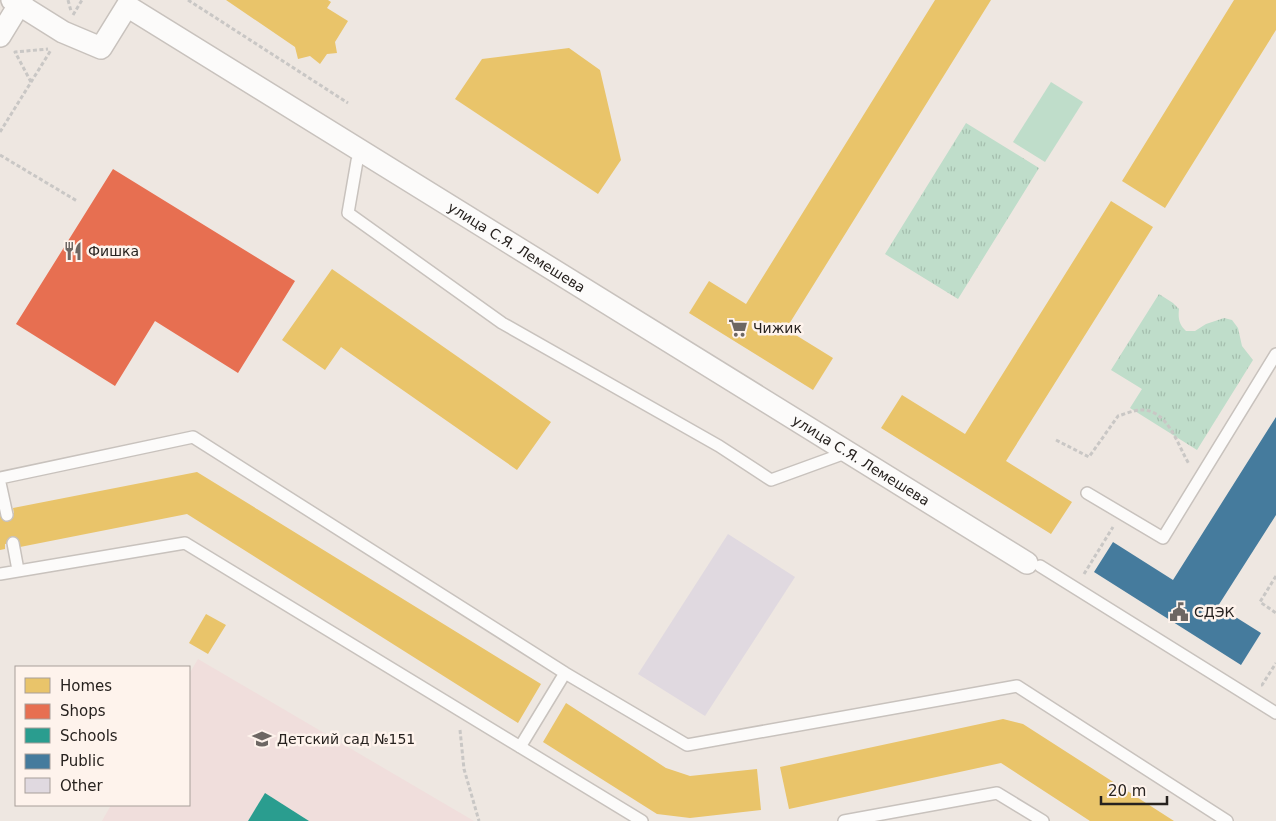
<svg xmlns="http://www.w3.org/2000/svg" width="1276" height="821" font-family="'DejaVu Sans',sans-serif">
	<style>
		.education { fill: #f0dedc }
		.grass { fill: url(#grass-tufts) }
		.pitch { fill: #bfddca }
		.homes { fill: #e9c46a }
		.shops { fill: #e76f51 }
		.schools { fill: #2a9d8f }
		.public { fill: #457b9d }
		.building { fill: #e0d9e0 }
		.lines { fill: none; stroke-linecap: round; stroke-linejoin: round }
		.lane-casing { stroke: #c8c2bd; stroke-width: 14 }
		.street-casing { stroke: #c8c2bd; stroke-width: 24 }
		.path { stroke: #c9c7c5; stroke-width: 3; stroke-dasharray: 4 2.5; stroke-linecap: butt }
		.lane { stroke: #fcfbfa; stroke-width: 11 }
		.street { stroke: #fcfbfa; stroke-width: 21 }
		.labels { text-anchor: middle; stroke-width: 5; stroke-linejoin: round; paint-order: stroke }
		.street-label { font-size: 14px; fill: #27221f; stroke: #fef3ec }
		.poi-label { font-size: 14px; fill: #27221f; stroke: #fef3ec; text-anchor: start }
	</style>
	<defs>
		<pattern id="grass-tufts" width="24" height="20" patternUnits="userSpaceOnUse" patternTransform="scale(1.25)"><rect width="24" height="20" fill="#bfddca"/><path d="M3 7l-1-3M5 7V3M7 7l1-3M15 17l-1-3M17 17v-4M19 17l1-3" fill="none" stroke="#a4bdad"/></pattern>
	</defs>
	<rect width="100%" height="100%" fill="#eee7e1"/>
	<!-- education -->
	<path class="education" d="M198,659L474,821H102L111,805H189V674Z"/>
	<!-- grass -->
	<path class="grass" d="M966,123L1039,168L958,299L885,254Z
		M1159,294L1173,303L1179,309C1178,318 1179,325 1186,331H1195L1206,324L1224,318L1232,320L1238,328L1242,346L1253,360L1197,450L1130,408L1142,389L1111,370Z"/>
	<!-- pitch -->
	<path class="pitch" d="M1051,82L1083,102L1045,162L1013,142Z"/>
	<!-- homes -->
	<path class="homes" d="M226,0H328L331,2L327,8L348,21L335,42L337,53L327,54L320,64L310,56L298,59L295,47Z
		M935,0H991L786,329L833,358L813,390L689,313L709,281L746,304Z
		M1234,0H1276V30L1165,208L1122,181Z
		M569,48L600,70L621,160L598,194L455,99L482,59Z
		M1111,201L1153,227L1006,461L1072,502L1051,534L881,428L902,395L965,434Z
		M332,269L551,422L517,470L341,347L325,370L282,340Z
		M197,472L541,684L518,723L187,514L20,547V542L5,544V549L0,550V516L14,513L13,508Z
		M206,614L226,625L208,654L189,643Z
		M566,703L666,768L690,776L757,769L761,810L690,818L657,814L543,742Z
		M1003,719L1023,724L1174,821H1090L1001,763L789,809L780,767Z"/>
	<!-- shops -->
	<path class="shops" d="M113,169L295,281L238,373L155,321L115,386L16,324Z"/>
	<!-- schools -->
	<path class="schools" d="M265,793L309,821H248Z"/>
	<!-- public -->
	<path class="public" d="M1276,417V515L1218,606L1261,633L1241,665L1094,572L1113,542L1173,580Z"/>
	<!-- building -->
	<path class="building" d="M728,534L795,577L705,716L638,674Z"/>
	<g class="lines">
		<!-- lane casing -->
		<g class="lane-casing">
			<path id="lane" d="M362,152L357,161L348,213L502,323L719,446L771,480L848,452
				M0,478L193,437L565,673L687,745L1017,686L1227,821
				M0,483L7,515
				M1087,493L1163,538L1276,354
				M13,543L18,570
				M1040,566L1276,713
				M0,574L185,543L642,821
				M520,747L565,673
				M844,821L997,793L1043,821"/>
		</g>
		<!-- street casing -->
		<g class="street-casing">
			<g id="street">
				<path id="s1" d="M12,0L63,32L101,48L127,6L1027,563"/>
				<path d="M0,36L22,0"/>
			</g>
		</g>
		<!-- path -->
		<path class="path" d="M68,0L71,11
			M188,0L348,103
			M73,15L82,0
			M31,82L15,52L48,49
			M0,132L51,50
			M0,155L77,201
			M1056,440L1089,457L1118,416C1125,414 1134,410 1141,410C1168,409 1178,446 1189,464
			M1084,574L1113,527
			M1276,576L1260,602L1276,613
			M1261,685H1262L1276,663
			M460,730L464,769L479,821"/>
		<!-- lane -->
		<use href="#lane" class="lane"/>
		<!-- street -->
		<use href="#street" class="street"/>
	</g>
	<!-- icons -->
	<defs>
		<g id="restaurant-bare" transform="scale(1.5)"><path d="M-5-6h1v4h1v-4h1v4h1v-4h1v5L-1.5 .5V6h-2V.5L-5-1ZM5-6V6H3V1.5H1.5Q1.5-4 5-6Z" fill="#6d6763" stroke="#fef3ec" stroke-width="2.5" paint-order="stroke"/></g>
		<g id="supermarket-bare" transform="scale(1.5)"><path d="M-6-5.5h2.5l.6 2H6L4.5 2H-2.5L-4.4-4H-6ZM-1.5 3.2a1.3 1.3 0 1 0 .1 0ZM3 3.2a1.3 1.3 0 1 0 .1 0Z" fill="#6d6763" stroke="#fef3ec" stroke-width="2.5" paint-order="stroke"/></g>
		<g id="civic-bare" transform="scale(1.5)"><path d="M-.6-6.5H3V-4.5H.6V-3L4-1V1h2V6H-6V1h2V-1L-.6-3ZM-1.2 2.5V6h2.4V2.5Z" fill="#6d6763" stroke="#fef3ec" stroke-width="2.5" paint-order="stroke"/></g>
		<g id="school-bare" transform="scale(1.5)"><path d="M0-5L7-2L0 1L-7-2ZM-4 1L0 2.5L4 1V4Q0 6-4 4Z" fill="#6d6763" stroke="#fef3ec" stroke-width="2.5" paint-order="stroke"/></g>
	</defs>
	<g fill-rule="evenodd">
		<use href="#restaurant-bare" x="73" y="251"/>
		<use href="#supermarket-bare" x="738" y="328"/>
		<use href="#civic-bare" x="1179" y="612"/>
		<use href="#school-bare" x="262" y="739"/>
	</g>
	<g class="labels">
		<!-- street labels -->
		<g class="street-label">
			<text dy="5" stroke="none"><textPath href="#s1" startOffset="609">улица С.Я. Лемешева</textPath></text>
			<text dy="5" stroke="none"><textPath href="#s1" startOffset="1014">улица С.Я. Лемешева</textPath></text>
		</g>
		<!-- poi labels -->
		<g class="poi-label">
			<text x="88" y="256">Фишка</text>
			<text x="753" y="333">Чижик</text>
			<text x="1194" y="617">СДЭК</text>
			<text x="277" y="744">Детский сад №151</text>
		</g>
	</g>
	<!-- legend -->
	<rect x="15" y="666" width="175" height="140" fill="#fef3ec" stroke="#a89f9a"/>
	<rect x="25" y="678" width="25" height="15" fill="#e9c46a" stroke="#a89f9a"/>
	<text x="60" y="691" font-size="15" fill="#27221f">Homes</text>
	<rect x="25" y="704" width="25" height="15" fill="#e76f51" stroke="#a89f9a"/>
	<text x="60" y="716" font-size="15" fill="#27221f">Shops</text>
	<rect x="25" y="728" width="25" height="15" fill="#2a9d8f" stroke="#a89f9a"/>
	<text x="60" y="741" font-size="15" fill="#27221f">Schools</text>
	<rect x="25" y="754" width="25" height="15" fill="#457b9d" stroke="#a89f9a"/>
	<text x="60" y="766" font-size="15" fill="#27221f">Public</text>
	<rect x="25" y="778" width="25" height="15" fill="#e0d9e0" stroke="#a89f9a"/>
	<text x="60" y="791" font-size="15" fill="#27221f">Other</text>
	<!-- scale -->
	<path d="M1101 796v8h66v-8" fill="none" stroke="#27221f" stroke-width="2.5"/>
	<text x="1108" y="796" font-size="15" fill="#27221f" stroke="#fef3ec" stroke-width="4" paint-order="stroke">20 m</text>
</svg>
